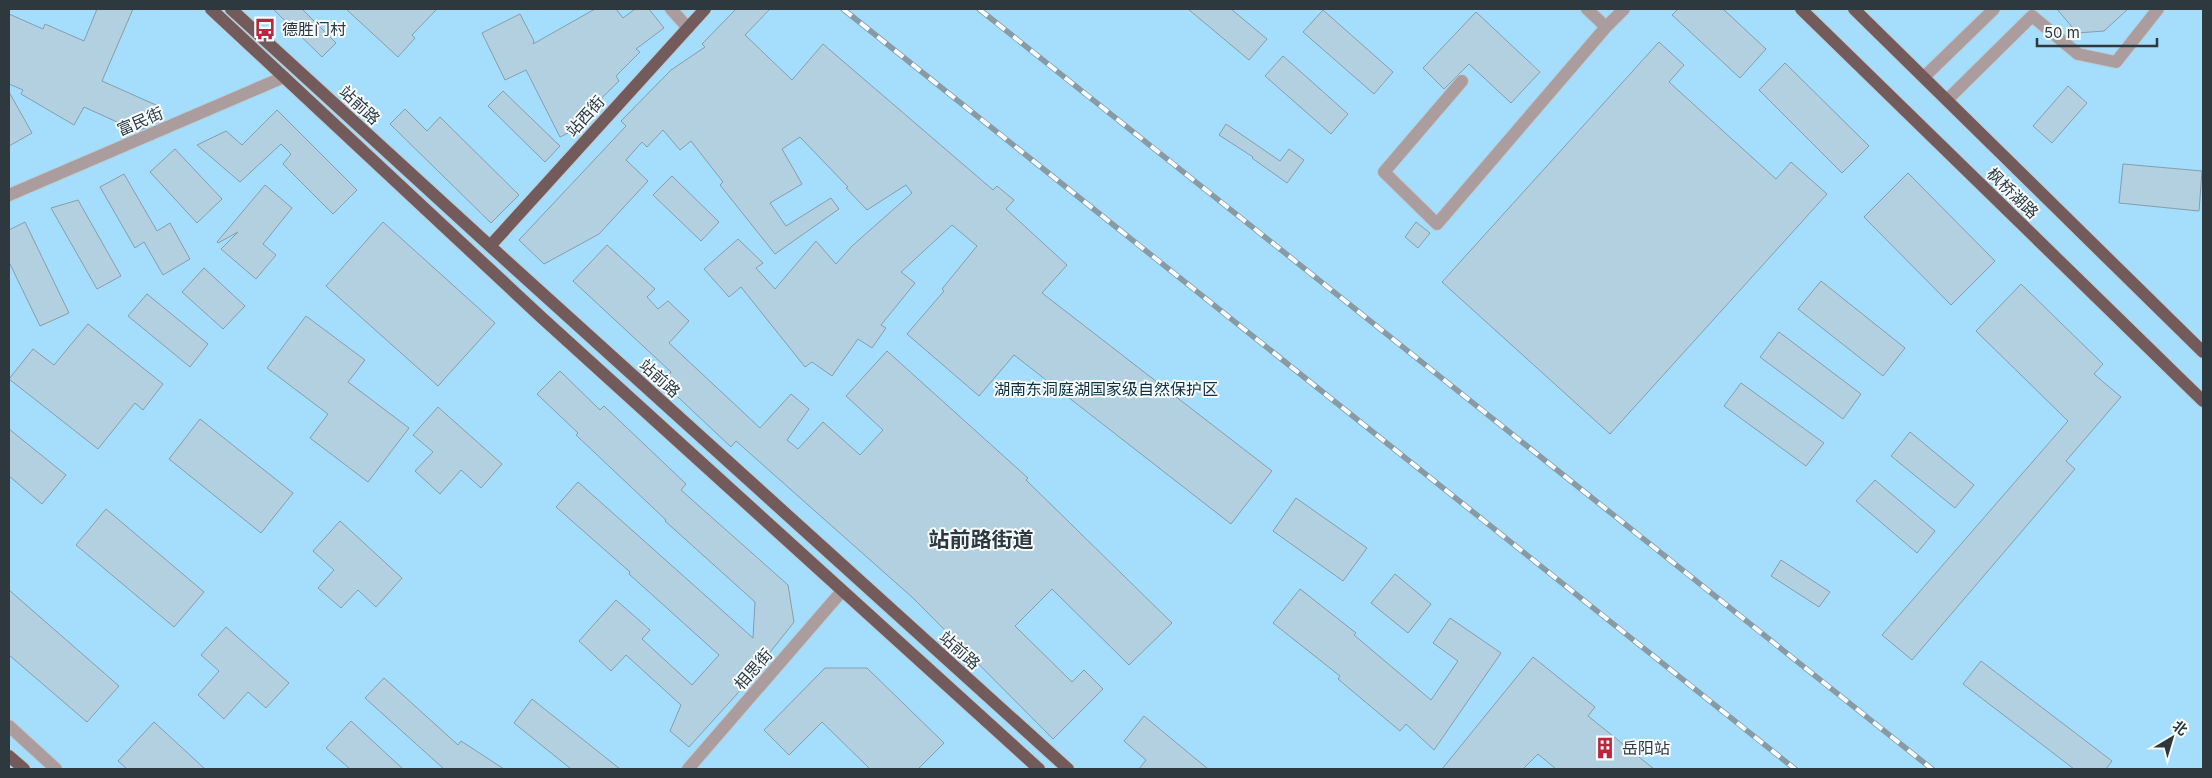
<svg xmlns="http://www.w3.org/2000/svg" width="2212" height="778" font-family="Inter,'Noto Sans SC',sans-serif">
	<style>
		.green { fill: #a5ddfc }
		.building { fill: #b3d0e0; stroke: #839fae }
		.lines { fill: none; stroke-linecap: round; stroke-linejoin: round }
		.minor-casing { stroke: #b7cdd9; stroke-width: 14 }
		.major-casing { stroke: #b7cdd9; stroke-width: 14 }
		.minor { stroke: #ab9d9d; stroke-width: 12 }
		.major { stroke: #745b5b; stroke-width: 12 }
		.rail-casing { stroke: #889aa4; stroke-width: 5.5 }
		.rail { stroke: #f6fcff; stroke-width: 4; stroke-dasharray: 11; stroke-linecap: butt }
		.labels { text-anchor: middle; stroke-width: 4; stroke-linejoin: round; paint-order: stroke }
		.poi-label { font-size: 16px; fill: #2d393f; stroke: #f6fcff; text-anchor: start }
		.street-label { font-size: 16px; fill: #2d393f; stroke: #f6fcff }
		.park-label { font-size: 16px; fill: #0d3142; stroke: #f6fcff }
		.district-label { font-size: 21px; font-weight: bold; fill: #2d393f; stroke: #f6fcff }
	</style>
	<rect width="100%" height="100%" fill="#daf2ff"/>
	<!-- green -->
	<path class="green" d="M9,9H2203V769H9Z"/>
	<!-- building -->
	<path class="building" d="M97,9H133L102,81L156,105L145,128L137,131L84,107L74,125L21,94L23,90L9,84V14L43,29L45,24L84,41Z
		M273,9H302L336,43L322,57Z
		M346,9H437L412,35L415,38L398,57Z
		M595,9H616L623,18L635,9H649L664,28L636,49L640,52L616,76L619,81L578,121L580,127L560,137L526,70L505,80L482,33L520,14L534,41L533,44Z
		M736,9H770L745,35L792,80L823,44L993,190L997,186L1014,200L1006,209L1067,265L1042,293L1272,471L1231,524L1014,355L979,396L907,334L944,291L942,289L977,246L952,225L901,272L915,283L881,325L886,328L872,348L858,339L832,376L812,362L805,367L741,287L729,297L704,269L738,239L763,263L756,268L775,289L816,241L836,264L852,246L912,193L906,185L867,210L846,188L848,187L800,137L782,149L802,184L770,203L786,226L831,198L839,209L775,254L720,185L723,182L691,141L680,150L663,130L647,147L642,142L626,160L648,181L599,234L544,264L519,240L626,126L621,121L671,70L705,47L702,44Z
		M1188,9H1231L1267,39L1249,60Z
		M1678,9H1723L1766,49L1740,78L1672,15Z
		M2057,9H2128L2104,31L2077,33Z
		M1323,10L1393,72L1374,94L1303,32Z
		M1476,12L1540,72L1511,103L1469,64L1444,89L1423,68Z
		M1659,42L1684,65L1669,82L1776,179L1791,162L1827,194L1610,434L1442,282Z
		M1283,56L1348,114L1331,134L1265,76Z
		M1785,63L1869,146L1842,173L1759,90Z
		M2068,86L2087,103L2052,143L2033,126Z
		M503,91L560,146L545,162L488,106Z
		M9,92L32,133L9,146Z
		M405,109L427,131L440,117L519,195L491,223L390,124Z
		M277,110L357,190L333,214L283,164L291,154L281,144L240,182L197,145L226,131L242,145Z
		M1226,124L1280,161L1289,149L1304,160L1287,183L1252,158L1253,157L1219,135Z
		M175,149L222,199L197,223L150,172Z
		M2123,164L2202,171L2199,211L2119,203Z
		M1908,173L1995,261L1951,305L1864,217Z
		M124,174L157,231L170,223L190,259L163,275L144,242L135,248L100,187Z
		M672,176L719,222L701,241L653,195Z
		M265,185L292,208L263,244L276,255L256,279L221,249L238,232L218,243L217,242Z
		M78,200L121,276L97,289L51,208Z
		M25,222L69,313L40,326L9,262V230Z
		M383,222L495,323L438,386L326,286Z
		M1416,222L1430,233L1418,248L1405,237Z
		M607,245L655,289L647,297L658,309L668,301L689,321L669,343L760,428L791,394L809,409L787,440L798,449L823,422L860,455L883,430L846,396L887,351L1028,478L1026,480L1172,623L1129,665L1052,589L1015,626L1072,682L1084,670L1103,689L1053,739L913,598L736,441L731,447L662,382L671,372L573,281Z
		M204,268L245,306L223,329L182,292Z
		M1821,281L1905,348L1883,376L1798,309Z
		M2021,284L2103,364L2094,374L2121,397L2066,461L2075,469L1912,660L1882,635L2068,421L1976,331Z
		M147,294L208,344L190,367L128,316Z
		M306,316L365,360L348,382L409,428L368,482L310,438L328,414L267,368Z
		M88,324L163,384L143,410L135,403L98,449L9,379L33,349L54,365Z
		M1779,332L1861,394L1843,419L1760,357Z
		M560,371L600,410L604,406L686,484L681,490L788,585L794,622L737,694L689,747L670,731L681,705L626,655L611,671L579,641L616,600L650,630L642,639L692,685L719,655L629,574L630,572L556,507L578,482L753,638L755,602L665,521L666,520L576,435L578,433L537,394Z
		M1741,383L1824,443L1806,466L1724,406Z
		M438,407L502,464L481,488L461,470L440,494L415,471L433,452L413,435Z
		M200,419L293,493L261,533L169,459Z
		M9,429L66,475L42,504L9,476Z
		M1910,432L1974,485L1955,508L1891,456Z
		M1875,480L1935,531L1917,553L1856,501Z
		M1296,498L1367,548L1343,581L1273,531Z
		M106,509L204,592L174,627L76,545Z
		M340,521L402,578L376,607L358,590L341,608L318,588L334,570L313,551Z
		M1781,560L1830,592L1819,607L1771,576Z
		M1395,574L1431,604L1408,633L1371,603Z
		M1300,589L1356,633L1354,635L1431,700L1458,661L1433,643L1450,618L1501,653L1434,750L1406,724L1400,731L1338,679L1340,676L1273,623Z
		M9,590L119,686L87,722L9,655Z
		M226,627L289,683L266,708L248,692L224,719L198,695L219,671L201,655Z
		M1533,657L1595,707L1588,716L1654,769H1556L1538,754L1523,769H1442Z
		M1981,661L2112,761L2106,769H2074L1963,684Z
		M825,668H867L944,743L918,769H870L822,722L789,755L764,730Z
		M384,678L458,745L461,741L504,769H444L365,698Z
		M532,699L620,769H571L514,723Z
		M1144,716L1208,769H1139L1146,760L1124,741Z
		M351,721L403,769H350L326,748Z
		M154,722L205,769H127L118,761Z"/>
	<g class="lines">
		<!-- minor casing -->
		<g class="minor-casing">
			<path id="minor" d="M671,9L688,28
				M1587,9L1606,27L1624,9
				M1924,77L1994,9
				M1462,81L1384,172L1437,224L1606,27
				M1947,100L2032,16L2078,54L2116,62L2158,9
				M9,195L284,77
				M9,726L56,769
				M688,769L842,591"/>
		</g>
		<!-- major casing -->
		<g class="major-casing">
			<path id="major" d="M211,9L541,317L1039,769
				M231,9L490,246L1068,769
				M1801,9L2203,401
				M1854,9L2203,352
				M490,246L705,9
				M9,756L24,769"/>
		</g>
		<!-- minor -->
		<use href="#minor" class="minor"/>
		<!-- major -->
		<use href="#major" class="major"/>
		<!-- rail casing -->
		<g class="rail-casing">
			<path id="rail" d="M843,9L1795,769
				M979,9L1932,769"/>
		</g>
		<!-- rail -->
		<use href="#rail" class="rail"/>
	</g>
	<!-- icons -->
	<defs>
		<g id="bus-bare" transform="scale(1.725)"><path d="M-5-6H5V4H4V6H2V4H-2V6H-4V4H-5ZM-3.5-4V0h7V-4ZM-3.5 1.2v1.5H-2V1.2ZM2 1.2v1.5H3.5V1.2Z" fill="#b9273d" stroke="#f6fcff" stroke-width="2.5" paint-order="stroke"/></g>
		<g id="building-bare" transform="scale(1.725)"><path d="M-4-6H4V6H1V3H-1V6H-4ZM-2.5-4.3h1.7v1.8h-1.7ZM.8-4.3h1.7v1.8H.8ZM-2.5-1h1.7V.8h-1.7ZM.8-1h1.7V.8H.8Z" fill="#b9273d" stroke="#f6fcff" stroke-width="2.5" paint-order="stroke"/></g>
	</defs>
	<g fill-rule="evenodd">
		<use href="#bus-bare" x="265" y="29"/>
		<use href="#building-bare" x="1605" y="748"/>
	</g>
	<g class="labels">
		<!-- poi labels -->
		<g class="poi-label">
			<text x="282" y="35">德胜门村</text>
			<text x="1622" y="754">岳阳站</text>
		</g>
		<!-- street labels -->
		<g class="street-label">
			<text transform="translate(360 105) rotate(43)" y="6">站前路</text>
			<text transform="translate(585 116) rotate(-48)" y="6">站西街</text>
			<text transform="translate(140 121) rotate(-23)" y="6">富民街</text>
			<text transform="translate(2013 193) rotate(44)" y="6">枫桥湖路</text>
			<text transform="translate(660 378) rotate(42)" y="6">站前路</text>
			<text transform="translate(960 650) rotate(42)" y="6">站前路</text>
			<text transform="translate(753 669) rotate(-49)" y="6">相思街</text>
		</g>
		<!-- park labels -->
		<g class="park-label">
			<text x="1106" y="395">湖南东洞庭湖国家级自然保护区</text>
		</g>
		<!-- district labels -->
		<g class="district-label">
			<text x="981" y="547">站前路街道</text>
		</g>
	</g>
	<!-- border -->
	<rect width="2212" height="778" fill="none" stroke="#2d393f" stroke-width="20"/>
	<!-- north arrow -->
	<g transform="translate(2172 738) rotate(38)" stroke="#f6fcff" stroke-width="4" paint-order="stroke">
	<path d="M0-4L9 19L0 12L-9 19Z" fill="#2d393f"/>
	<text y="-8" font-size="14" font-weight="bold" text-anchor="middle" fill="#2d393f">北</text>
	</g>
	<!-- scale -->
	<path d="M2037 38v8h120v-8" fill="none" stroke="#2d393f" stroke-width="2.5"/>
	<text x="2044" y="38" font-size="15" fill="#2d393f" stroke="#f6fcff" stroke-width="4" paint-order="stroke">50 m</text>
</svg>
